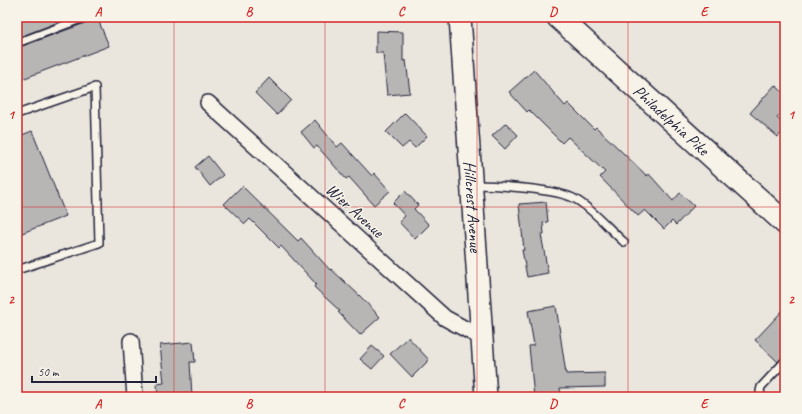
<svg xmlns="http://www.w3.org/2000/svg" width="802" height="414" font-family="Caveat,sans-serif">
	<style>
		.building { fill: #b8b6b5; stroke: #22223b }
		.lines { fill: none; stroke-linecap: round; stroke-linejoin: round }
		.lane-casing { stroke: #22223b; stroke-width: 10 }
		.street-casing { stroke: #22223b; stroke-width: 18 }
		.secondary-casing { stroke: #22223b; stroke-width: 24 }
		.primary-casing { stroke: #22223b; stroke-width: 25 }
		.lane { stroke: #f7f3e8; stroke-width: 7 }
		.street { stroke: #f7f3e8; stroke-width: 15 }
		.secondary { stroke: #f7f3e8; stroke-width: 21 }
		.primary { stroke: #f7f3e8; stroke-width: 22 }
		.grid { fill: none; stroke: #d62828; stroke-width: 1; stroke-opacity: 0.55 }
		.labels { text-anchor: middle; stroke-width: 3; stroke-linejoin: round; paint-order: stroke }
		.street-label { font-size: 17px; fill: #22223b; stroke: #f7f3e8 }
		.neatline { fill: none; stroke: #d62828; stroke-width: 1.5 }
		.grid-label { font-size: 13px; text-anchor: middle; font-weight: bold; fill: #d62828 }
	</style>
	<rect width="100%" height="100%" fill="#eae6de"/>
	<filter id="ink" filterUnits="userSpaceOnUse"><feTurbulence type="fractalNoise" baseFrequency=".025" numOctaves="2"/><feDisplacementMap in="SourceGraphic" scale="8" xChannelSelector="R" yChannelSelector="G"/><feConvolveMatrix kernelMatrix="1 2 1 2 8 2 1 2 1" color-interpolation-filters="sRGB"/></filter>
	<g filter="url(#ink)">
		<!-- building -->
		<path class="building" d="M17,17H72L17,38Z
			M91,17H97L109,46L17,81V48L88,22Z
			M376,31L403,32V61L406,60L410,93L387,95L383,53H376Z
			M534,70L565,106L568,103L594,129L596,127L647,176L649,174L673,201L680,193L694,206L676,225L672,221L664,229L645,210L638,216L600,177L605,172L568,137L562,143L529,110L527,112L509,92Z
			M269,78L291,100L277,115L255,93Z
			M775,85L785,94V109L777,118L785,125V129L778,137L750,113Z
			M405,113L427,136L415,148L409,142L402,148L386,132Z
			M315,120L337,147L342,143L372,176L374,173L390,191L374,205L349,177L346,179L317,146L314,148L301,132Z
			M506,123L518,135L505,149L492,136Z
			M32,131L66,216L17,235V137Z
			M208,156L223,175L210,186L195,167Z
			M242,186L298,241L301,238L330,270L331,269L360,296L380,317L360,335L338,312L340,311L314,287L316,284L281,246L279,248L250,219L245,224L224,204Z
			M405,191L418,205L414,209L429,225L415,239L399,222L405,216L393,203Z
			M546,202L548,222L543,223L544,234H541L548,273L527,277L522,250H524L519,204Z
			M556,306L566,374L605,373V387L560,388L561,397H534L529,346L534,345L528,311Z
			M785,308V356L782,357L778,362L755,340Z
			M408,337L429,360L412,377L390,354Z
			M193,342L195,362H190L192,397H158L157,384L164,383L160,345Z
			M372,346L384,356L372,369L360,359Z"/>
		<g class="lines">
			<!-- lane casing -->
			<g class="lane-casing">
				<path id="lane" d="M17,43L86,17
					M17,114L95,87L99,243L17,270
					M474,185C495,185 558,189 575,199C593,209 608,228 624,242
					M762,397L760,391L761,387L785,361"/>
			</g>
			<!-- street casing -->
			<g class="street-casing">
				<path id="street" d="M208,103L445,318L482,338
					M131,341L135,397"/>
			</g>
			<!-- secondary casing -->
			<g class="secondary-casing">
				<g id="secondary">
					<path id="s1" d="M460,17L486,397"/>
				</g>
			</g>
			<!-- primary casing -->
			<g class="primary-casing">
				<g id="primary">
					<path id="s2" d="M558,17L785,223"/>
				</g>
			</g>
			<!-- lane -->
			<use href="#lane" class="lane"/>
			<!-- street -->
			<use href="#street" class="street"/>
			<!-- secondary -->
			<use href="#secondary" class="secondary"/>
			<!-- primary -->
			<use href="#primary" class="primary"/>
		</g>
	</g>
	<!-- grid -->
	<path class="grid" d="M174,17V397M325,17V397M477,17V397M628,17V397M17,207H785"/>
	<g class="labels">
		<!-- street labels -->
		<g class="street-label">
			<text dy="6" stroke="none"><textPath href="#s2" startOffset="153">Philadelphia Pike</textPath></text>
			<text dy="6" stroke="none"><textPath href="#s1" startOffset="190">Hillcrest Avenue</textPath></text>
			<text transform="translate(355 210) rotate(42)" y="6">Wier Avenue</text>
		</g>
	</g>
	<!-- margin -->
	<rect width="802" height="414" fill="none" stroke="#f7f3e8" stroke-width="44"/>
	<!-- scale -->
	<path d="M32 376v6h124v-6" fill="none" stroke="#22223b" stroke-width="2"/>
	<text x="38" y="376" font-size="12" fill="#22223b" stroke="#f7f3e8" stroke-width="3" paint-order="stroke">50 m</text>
	<rect x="22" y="22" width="758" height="370" class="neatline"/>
	<g class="grid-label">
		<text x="98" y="16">A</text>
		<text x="249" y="16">B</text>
		<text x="401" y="16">C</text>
		<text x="553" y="16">D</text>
		<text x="704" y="16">E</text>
		<text x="11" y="119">1</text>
		<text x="791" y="119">1</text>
		<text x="11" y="304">2</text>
		<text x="791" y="304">2</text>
		<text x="98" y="408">A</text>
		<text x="249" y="408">B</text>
		<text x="401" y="408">C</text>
		<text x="553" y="408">D</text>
		<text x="704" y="408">E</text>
	</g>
</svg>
